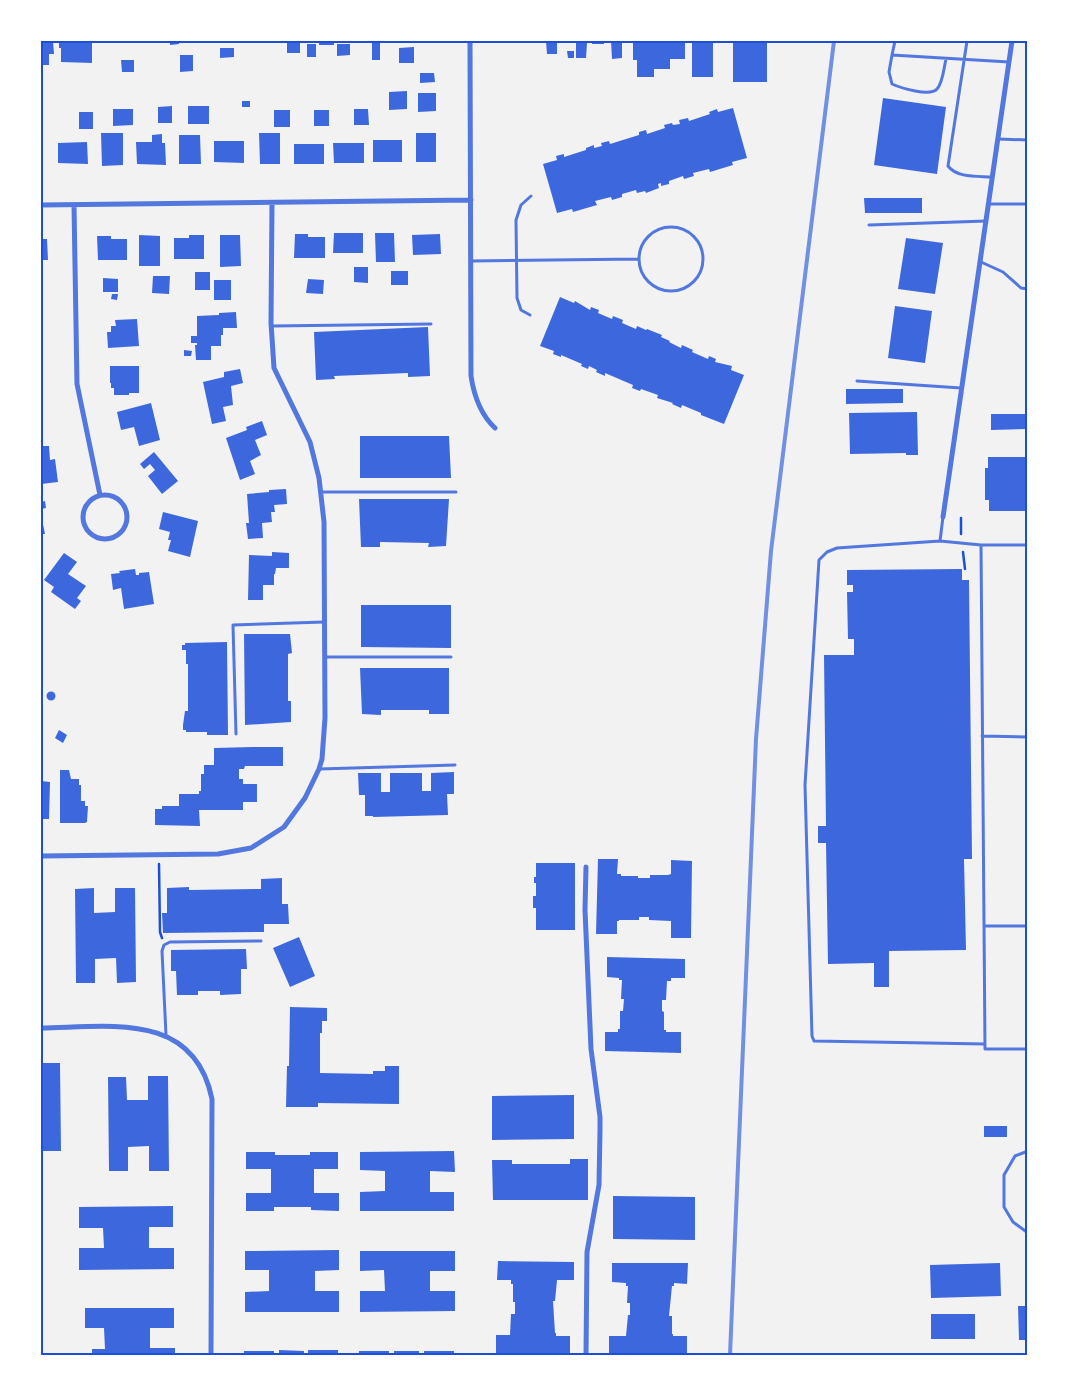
<svg xmlns="http://www.w3.org/2000/svg" width="1069" height="1396" font-family="Figtree,sans-serif">
	<style>
		.building { fill: #3d67dc }
		.lines { fill: none; stroke-linecap: round; stroke-linejoin: round }
		.path { stroke: #1d4ed8; stroke-width: 2.5 }
		.service { stroke: #5277de; stroke-width: 3 }
		.minor { stroke: #5277de; stroke-width: 5 }
		.rail { stroke: #7290e2; stroke-width: 4 }
		.neatline { fill: none; stroke: #1d4ed8; stroke-width: 2 }
	</style>
	<rect width="100%" height="100%" fill="#f2f2f2"/>
	<!-- building -->
	<path class="building" d="M41,41H53L54,54H49V65H41Z
		M59,41H92V63L61,62V48H59Z
		M170,41H179V44L170,45Z
		M287,41H300V53H287Z
		M319,41H334V45H319Z
		M546,41H557V54H547Z
		M592,41H604V44H592Z
		M611,41H622V58L612,59Z
		M633,41H685V59H670V69H654V77H637V60H633Z
		M692,41H713V77H692Z
		M733,41H767V82H733Z
		M372,43H380V60H372Z
		M576,43H587L586,58H576Z
		M307,44H316V57H307Z
		M337,44H350V55L337,56Z
		M414,47V63H399V48Z
		M220,48H234V57L220,58Z
		M567,51H574V58H568Z
		M180,55H193V71L180,72Z
		M121,60H134V72H122Z
		M420,73H434L435,82L420,83Z
		M407,91V109L389,110V92Z
		M418,93H436V111L418,112Z
		M883,98L946,107L937,174L874,165Z
		M242,101H250V107H242Z
		M172,106V123H158V107Z
		M188,106H209V124H188Z
		M733,108L747,158L732,162L733,165L710,172L709,169L693,173L694,176L684,179L683,176L669,181V184L661,186V183L658,184L659,188L646,193L645,191L637,193L636,190L622,194V197L612,200L611,197L595,201L597,205L573,212L572,209L557,213L543,164L557,160L556,156L564,154V157L586,150V148L594,145V148L602,146L601,143L609,141L610,144L639,135V132L646,130L647,134L665,128L664,125L672,123L673,125L680,124L679,120L688,118L689,121L710,114L709,112L717,109L718,112Z
		M113,109H133V125L113,126Z
		M354,109H368L369,125H354Z
		M274,110H290V127H274Z
		M314,110H329V126H314Z
		M79,112H93V129H79Z
		M101,133H123V165L102,166Z
		M259,133H280V164H260Z
		M416,133H436V162H416Z
		M162,134V143H165L166,165L137,164L136,142H152V135Z
		M179,135H200L201,164H179Z
		M373,140H402V162H373Z
		M214,141H244V163L214,162Z
		M87,142L88,164L58,163V143Z
		M333,143H364V163H334Z
		M294,144H324V164H294Z
		M864,198H922V213H865Z
		M334,233H363V253H333Z
		M375,233H394L395,262H376Z
		M295,234H308V237H325V258H294Z
		M440,234L441,254L413,255L412,235Z
		M139,235L160,236V266H139Z
		M189,235H204V259H174V238H189Z
		M220,235H240L241,266L220,267Z
		M97,236H111V239H127V260H98Z
		M906,238L943,243L935,294L898,289Z
		M41,239H47L48,260H41Z
		M354,267H368V283L354,282Z
		M391,271H408V285H391Z
		M195,272H210V290H195Z
		M153,276H170L169,294L152,293Z
		M103,278L118,279V292H103Z
		M308,279L324,280L323,294L306,293Z
		M214,280H231V300H214Z
		M112,294H118L117,300L111,299Z
		M560,297L574,303L575,301L590,310L591,307L599,310L598,313L612,319L613,316L623,320L622,323L636,329L637,326L646,330L647,329L662,335L661,337L670,341L669,342L681,348L682,345L693,350L692,352L708,359L709,356L716,359L715,362L732,366L731,370L744,375L724,424L701,415V413L682,405L681,408L672,404L673,403L657,398L658,395L641,389L640,391L632,388L633,385L605,373V376L596,372L597,370L589,366L588,369L581,366L582,364L561,355V357L553,354L554,351L540,346Z
		M895,306L932,311L925,363L888,358Z
		M236,312L237,328H223V335H221V346H211V360H196L195,345H197V343H191V336H197V316L219,315V313Z
		M137,319L139,346L108,348L107,332H111V326H116L115,320Z
		M428,327L430,376L408,377V373L334,376L335,379L316,380L314,332Z
		M184,350L192,351L191,356H184Z
		M110,366H139V393H129V395H114V388H111V383H110Z
		M240,369L243,383L231,386L233,405L223,407L226,421L212,424L203,382L224,377V372Z
		M846,389H903V403L846,404Z
		M151,403L160,440L139,446L134,427L121,430L117,412Z
		M917,412L918,455H906V453L850,454L849,413Z
		M991,414H1028V429L991,430Z
		M262,421L267,435L255,440L261,455L250,461L255,474L240,480L226,438L247,430L246,427Z
		M360,436H449L451,478H360Z
		M41,446H49L50,460L55,459L58,482L41,484Z
		M154,452L178,481L162,494L148,476L155,470L150,464L144,469L140,464Z
		M988,457H1026V468H1028L1026,511H989V500H985V468H988Z
		M286,489L287,504L274,505L275,512H271L272,522L262,523L263,538L248,539L246,523H249L247,494L269,492V490Z
		M359,499H449L446,546L428,547L429,543L380,542V547H361Z
		M45,501L46,508L41,509V502Z
		M163,512L198,521L190,557L168,551L171,540H168L170,532L159,529Z
		M41,515L45,534H41Z
		M272,552L289,553V568H276L275,574H274V585H263V600H248L249,555L272,556Z
		M64,553L77,562L68,574L86,586L77,598L81,601L75,609L51,592L54,587L44,580Z
		M135,569L136,575H139V573L149,572L154,604L124,609L121,588L113,590L111,574L120,573L119,571Z
		M962,569V580H969L972,859H964L966,950L889,951V987H874V963L828,964L826,843H818V826H826L824,655H854V639H848L847,592H853V585H847V570Z
		M361,605H451V648L361,647Z
		M244,634H290L292,653L288,654V701H291V722L245,725Z
		M227,642L228,735H207V732H186V730H183V725L185,711H188V664H186V650H182V645H185V643Z
		M360,668H449V714H429V710H381V715L362,714Z
		M46.5 696a4.5 4.5 0 1 1 9 0a4.5 4.5 0 1 1-9 0Z
		M59,730L67,735L63,743L55,738Z
		M253,747H283V766H245L244,769H239V779H243V784H257V802H243V810H199L200,826L155,825V809H162V806H179V794H199V791H201V774H204V765H214V748Z
		M60,770H69L71,779H79V785H81V801H85V806H88L87,822L85,823H60Z
		M454,772V794H447L448,815L373,817V816H365V795H359L358,773H381V792H390V773H422V791H431V773Z
		M41,781L50,782L49,819H41Z
		M598,859H618L617,874H621V876H638V878H650V875H668L671,874V860L692,861L691,938H671V921L649,920V917H639V920H619V921H617V934H596Z
		M536,863H575V930H536V908H533V896H536V883H534V877H536Z
		M282,878V904H288L289,924H264V932L163,933L162,913H167V888L189,887V890L261,889V879Z
		M94,888V913L115,912V888H135L136,982L117,983L116,958L95,959V983H76L75,889Z
		M299,937L315,976L290,987L273,948Z
		M246,949L247,969H241V994L220,995V991H198V995H177L176,971H171V950Z
		M607,957L685,959V978H671V981H667L666,1000H662V1011L664,1012V1030H666V1032H681V1053L605,1051V1032H618V1029H620V1011H623L624,999H621L622,980H619V978L607,977Z
		M290,1007L327,1008V1021H322V1033H320V1073L373,1074V1071H385V1066H399V1104L318,1103V1107H286L287,1066H289Z
		M41,1063H60L61,1151H41Z
		M148,1076H168L169,1171H149V1146L128,1147V1171H109L108,1077H126L127,1100H148Z
		M574,1095V1139L492,1140V1096Z
		M984,1126H1007V1137H984Z
		M454,1151L455,1172L430,1171V1192H454V1211H360V1192L385,1191V1171L360,1170V1152Z
		M246,1152H275V1155H310V1152H338V1169H314V1193H339V1211L311,1210V1207H274V1211H246V1193H271V1169H246Z
		M570,1159H588V1200H493L492,1160H512V1164H570Z
		M613,1196L695,1197V1240L613,1239Z
		M173,1206V1227H149V1248H174V1269L79,1270V1248H104L103,1228H79V1207Z
		M339,1250V1270L315,1271V1291H339V1312H245V1292L269,1291V1270H245V1251Z
		M360,1251H455V1271H430V1291H455V1311L360,1312V1291H385L384,1270L360,1271Z
		M498,1261L574,1262V1280H557L555,1301H553L555,1333H556V1336H570V1354L496,1353V1335H510L511,1314H515V1302H513V1284H511V1280H497Z
		M612,1263H688L687,1284L674,1283V1286H672L669,1316H672V1334H673V1336H687V1355H609V1336H626L628,1315H630V1303H627L628,1286H626V1283L612,1282Z
		M1000,1263L1001,1296L931,1298L930,1265Z
		M1018,1306H1028V1340H1019Z
		M85,1308H174V1328H150V1348H175V1355H92V1349H105L104,1328H85Z
		M931,1314H975V1339H931Z
		M279,1350L304,1351V1355H279Z
		M308,1350H338V1355H308Z
		M244,1351H274V1355H244Z
		M359,1351H389V1355H359Z
		M394,1351H419V1355H394Z
		M424,1351H454V1355H424Z"/>
	<g class="lines">
		<!-- path -->
		<path class="path" d="M961,518V534
			M963,552L965,569
			M159,864L160,932L162,938"/>
		<!-- service -->
		<path class="service" d="M895,41L892,55L1009,62
			M967,41L948,166C957,178 977,176 992,177
			M892,55L889,72L892,84C901,88 930,97 937,89C943,83 944,67 946,59
			M998,139L1028,140
			M989,204H1028
			M869,225L986,221
			M639 259a32 32 0 1 1 64 0a32 32 0 1 1-64 0Z
			M471,261L638,259
			M981,262L1003,272L1021,288L1028,289
			M530,315L521,310L517,298L516,220L521,205L531,196
			M272,326L431,324
			M857,381L961,388
			M321,492H456
			M940,541L943,517
			M981,545L985,1049H1028
			M325,657H451
			M236,734L233,625L324,622
			M982,736L1028,737
			M319,769L455,765
			M984,926H1028
			M166,1035L162,951L164,945L170,942L261,941
			M985,1044L814,1041L812,1036L805,785L819,560L827,552L837,548L940,541L981,545H1028
			M1028,1151L1015,1156L1004,1175V1207L1013,1222L1028,1233"/>
		<!-- minor -->
		<path class="minor" d="M470,41L471,376C474,396 480,414 495,428
			M41,205L471,200
			M74,205L77,384L100,495
			M83 517a22 22 0 1 1 44 0a22 22 0 1 1-44 0Z
			M943,517L1012,41
			M41,856L218,854L251,848L284,827L305,798L319,769L322,759L325,718L324,522L319,478L310,442L274,368L271,323L272,203
			M586,867L585,910L591,1049L600,1117V1131L599,1185L587,1252L586,1355
			M41,1028C110,1027 194,1011 212,1099L211,1355"/>
		<!-- rail -->
		<path class="rail" d="M730,1355L756,739L771,551L834,41"/>
	</g>
	<!-- border -->
	<rect width="1069" height="1396" fill="none" stroke="#ffffff" stroke-width="85"/>
	<rect x="42" y="42" width="984" height="1312" class="neatline"/>
</svg>
